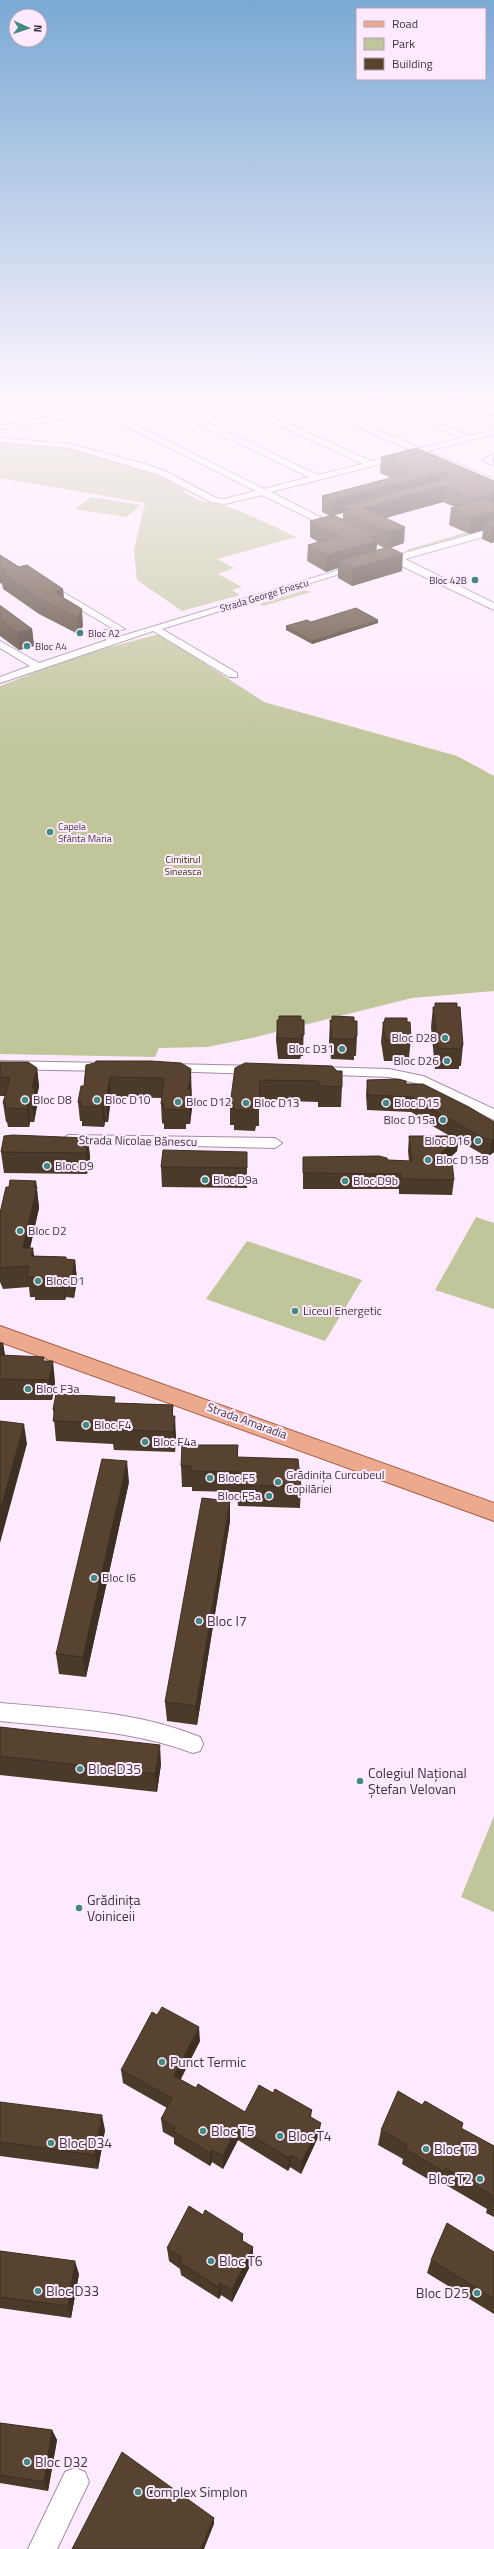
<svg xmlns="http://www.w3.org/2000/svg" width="494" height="2549" font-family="'Titillium Web',sans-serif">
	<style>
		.green { fill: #c0c59a }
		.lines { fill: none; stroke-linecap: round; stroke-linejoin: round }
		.minor-casing { stroke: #a28ca3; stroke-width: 2 }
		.major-casing { stroke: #a65d40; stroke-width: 2 }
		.minor { fill: #fff; fill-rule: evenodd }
		.major { fill: #ebaa8d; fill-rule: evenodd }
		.wall { fill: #4b3a29; fill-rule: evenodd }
		.shaded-wall { fill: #3d2f22 }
		.building { fill: #574330; stroke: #3d2f22 }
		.poi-dot { fill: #428982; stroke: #feeafe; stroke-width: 1.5 }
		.labels { text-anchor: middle; stroke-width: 4; stroke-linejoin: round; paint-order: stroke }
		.far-poi-label { font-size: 10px; fill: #3f363f; stroke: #feeafe; text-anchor: start }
		.far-street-label { font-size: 10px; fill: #3f363f; stroke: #feeafe }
		.far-park-label { font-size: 10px; fill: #343700; stroke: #feeafe }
		.poi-label { font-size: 12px; fill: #3f363f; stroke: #feeafe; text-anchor: start }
		.street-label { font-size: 12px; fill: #3f363f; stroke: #feeafe }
		.near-poi-label { font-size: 14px; fill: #3f363f; stroke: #feeafe; text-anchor: start }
	</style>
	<rect width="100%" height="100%" fill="#feeafe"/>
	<!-- green -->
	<path class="green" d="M0,441L52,445L75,450L141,468L187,490L182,491L203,502C219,498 278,529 296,537L217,559L234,568L218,574L242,587L232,590L240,595L182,611L137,580L134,550L145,503L0,478Z
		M91,497L141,505L126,517L75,509Z
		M494,524V530L413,553L406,550Z
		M305,590L311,592L263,606L260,604Z
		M159,634L264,702L457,756L494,776V991L412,998L252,1038L207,1047L159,1048L155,1057L0,1054V686L77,656Z
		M476,1217L494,1223V1309L435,1290Z
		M247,1241L362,1280L325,1341L206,1299Z
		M494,1816V1912L461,1897Z"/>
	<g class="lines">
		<!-- minor casing -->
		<g class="minor-casing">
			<path id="minor" d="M165,395H181L160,400L318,475L363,464L214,395H224L371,461L413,451L284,395H294L421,448L462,438L361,395H371L470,436L494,430V434L428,451L494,479V484L420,454L271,492L340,527V531L337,532L262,495L224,504L211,502L159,475L70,448L0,442V438L70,444L145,464L165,471L216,498L224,499L256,491L98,412L0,430V426ZM152,402L309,477L264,489L106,410Z
				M432,395H443L494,416V421Z
				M494,454L492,460L494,466L482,460Z
				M494,528V534L405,559L494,603V610L391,561L354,539L361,537L397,555Z
				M355,565L362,567L162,629L237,673V677H229L153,631L0,683V677L30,666L0,648V641L39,663L107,640L100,635L104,630H110L112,636H122Z
				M42,583H48L125,629L117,631L42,587Z
				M0,1061L108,1063L115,1067L108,1071L0,1069Z
				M170,1064L256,1066L263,1070L256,1074L165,1071L163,1068L165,1065Z
				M316,1067L389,1069L423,1076L494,1109V1120L419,1084L389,1077L311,1074L309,1071L311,1068Z
				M68,1135L275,1138L282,1143L275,1148L63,1143L61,1140Z
				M0,1703C68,1709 136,1711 200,1737L203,1744L200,1751L193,1753C131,1730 66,1728 0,1721Z
				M75,2468L85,2472L89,2482L57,2549H28L65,2472Z"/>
		</g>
		<!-- major casing -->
		<g class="major-casing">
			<path id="major" d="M0,395H6L0,399Z
				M0,1326L494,1503V1521L0,1342Z"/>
		</g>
		<!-- minor -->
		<use href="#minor" class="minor"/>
		<!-- major -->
		<use href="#major" class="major"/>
	</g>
	<!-- wall -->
	<path class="wall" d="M381,457L494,481V542L491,543L482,539L483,530L470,534L449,525L451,508L455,507L443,502L385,518L404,543L390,548L402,571L352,586L338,578V568L326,572L307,561L308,545L318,542L310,537V521L330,516L322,512V496L391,478L380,473ZM343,513V519L334,515ZM377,544L385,548L376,550Z
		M0,555L19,567L63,589L64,598L83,626L78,634L39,614L3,589L2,584L0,583Z
		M0,606L32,629L34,646L19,650L0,636Z
		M311,622L378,623L312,644L286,630V626Z
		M435,1003L463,1045L461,1066H459V1069H435L431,1027L433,1007H435Z
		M385,1018L407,1022L411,1037L409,1058H407V1061H384L381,1042L383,1022H384Z
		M277,1020H304L303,1056H301L300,1059H278L276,1040Z
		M330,1020L354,1021L357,1036L356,1056H354V1060L331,1059L329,1041Z
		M151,1061L191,1088L192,1108L190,1124H186V1129H164V1124L162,1123L161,1104L162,1098L111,1097L108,1122H105L104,1127L82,1126V1121H80L78,1102L84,1086Z
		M0,1062L37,1068L39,1087L36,1098L37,1106L34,1122H30L29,1127H8L7,1122H6L3,1103L5,1096H0Z
		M245,1063L342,1087L341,1107H318V1102L259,1100V1126H256L255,1131L234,1130V1125H230V1105Z
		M367,1080L406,1084L494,1122V1152L490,1155L482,1154L458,1140L457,1151L446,1161L454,1180L452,1195L399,1194V1189H303V1157L409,1161L408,1151L409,1136H450L429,1124V1122L411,1112L367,1110L366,1095Z
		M88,1138L90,1158L87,1174L4,1173L1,1152Z
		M247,1152V1188L162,1187L161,1167Z
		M36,1181L39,1208L30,1248L34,1256L66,1257V1259L75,1260L77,1280L74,1298L66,1297L65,1300H35V1297H30L29,1287L3,1289L0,1282V1213L9,1187Z
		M0,1343H3L5,1355L44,1361L55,1382L52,1400H0Z
		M116,1403L173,1405V1416L176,1437L175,1452L114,1450L113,1444L56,1441L53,1409Z
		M238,1445V1457L301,1487L300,1508L238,1506L237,1492L192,1491V1487H182L181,1466Z
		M129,1482L86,1677L59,1674L56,1654Z
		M230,1501V1521L197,1725L167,1721L165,1702Z
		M0,1727L161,1764L157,1792L0,1775Z
		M200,2041L180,2079L196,2088L245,2112L273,2093L312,2110L311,2117L319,2135L301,2174L290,2167L288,2171L238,2140L223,2169L212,2162L210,2166L174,2144V2138L163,2132L161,2119L167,2108L123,2083L121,2070Z
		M0,2102L105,2130L98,2169L0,2156Z
		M422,2105L463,2123L462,2129L494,2146V2217L486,2213L487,2209L441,2182L440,2186L402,2164L403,2159L378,2145L381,2130Z
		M243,2241L253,2247V2260L232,2302L221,2295L219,2299L181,2275L180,2269L169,2261L167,2248Z
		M0,2251L79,2274L71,2318L0,2308Z
		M494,2252V2314L427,2273L431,2260Z
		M0,2423L52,2430L57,2440L48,2491L0,2483Z"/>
	<!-- shaded-wall -->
	<path class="shaded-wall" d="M448,471L447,487L444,486L443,502L368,523L352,510L343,506V513L331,516V500Z
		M494,493V508L471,515L473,499Z
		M494,511V542L491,543L493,527L484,523L483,530L470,534L471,517Z
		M405,527L404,543L387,549L388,532Z
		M376,536V541H377L376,557L338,561V568L326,572L327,555Z
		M403,554L402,571L352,586V569Z
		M63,589L64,606L54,592Z
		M82,609L83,626L78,634L77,617Z
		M378,620V623L312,644V641Z
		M32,629L34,646L19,650L17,632Z
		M37,1068L39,1087L36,1098L37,1106L34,1122L32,1104V1088Z
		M191,1069L192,1108L190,1124L188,1089Z
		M110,1077L111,1097L108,1122L106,1102Z
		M103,1102L105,1122L104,1127L102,1107Z
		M28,1104L30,1122L29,1127L27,1109Z
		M459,1136L457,1151L431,1176L433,1161Z
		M88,1138L90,1158L87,1174L86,1153Z
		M494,1139V1152L490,1155L492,1140Z
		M36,1181L39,1208L26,1266L23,1248Z
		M33,1248L36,1269L31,1256Z
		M75,1260L77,1280L74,1298L72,1277Z
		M63,1277L66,1297L65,1300L63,1280Z
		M3,1343L6,1364L0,1355Z
		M53,1361L55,1382L52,1400L49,1380Z
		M175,1416L176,1437L175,1452L173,1432Z
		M24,1424L27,1444L0,1543V1510Z
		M127,1461L129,1482L86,1677L83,1657Z
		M230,1501V1521L197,1725L196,1706Z
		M160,1745L161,1764L157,1792L155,1774Z
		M199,2027L200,2041L176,2089L174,2076Z
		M102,2115L105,2130L98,2169L95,2155Z
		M321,2123L319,2135L301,2174L302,2161Z
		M237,2127L238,2140L223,2169V2156Z
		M212,2150V2162L210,2166V2153Z
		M291,2155L290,2167L288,2171L289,2158Z
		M243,2234V2247L241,2240Z
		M253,2247V2260L232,2302V2290Z
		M75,2261L79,2274L71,2318L68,2306Z
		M220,2283L221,2295L219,2299L218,2287Z
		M52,2430L57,2440L48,2491L44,2482Z
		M214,2518V2524L204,2549H202L201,2548Z"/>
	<!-- building -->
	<path class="building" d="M417,448L494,481V493L473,499L444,486L364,508L405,527L388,532L345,511L352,510L343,506L448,478V471L331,500L322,496L413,472L381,457Z
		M487,498L494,502V511L471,517L451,508Z
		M333,515L376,536L370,537L377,541L327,555L308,545L340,536L310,521Z
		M494,520V526L493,527L484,523Z
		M389,547L403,554L352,569L338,561Z
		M0,555L19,567L27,565L63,589L54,592L82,609L77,617L37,597L1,572L6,571L0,567Z
		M0,606H1L32,629L17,632L0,620Z
		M356,608L378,620L312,641L286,626L307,620L311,622Z
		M435,1003H457V1007H460L463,1045H461V1049L438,1048L433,1007H435Z
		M279,1016H301V1020H304V1035H301V1039L278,1038L277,1020H279Z
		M332,1016L354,1017V1021H357V1036H355V1039H332L330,1020H332Z
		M385,1018H407V1022H410L411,1037H408V1041L385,1040L383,1022H385Z
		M96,1061H151L181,1063L191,1069L188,1089H191L189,1105H185V1110L163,1109L164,1104H161L164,1078L110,1077L106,1102H103L102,1107H81V1102H78L81,1086H84L86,1065L95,1063Z
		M0,1062H28L37,1068L32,1088H35L32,1104H28L27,1109L5,1108L6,1103H3L10,1078L0,1077Z
		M245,1063L332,1066L337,1071H342V1087L319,1086V1081L260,1080L259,1105H256V1110H234V1105H230L235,1068Z
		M398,1079L406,1081V1084H423L469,1107L494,1122V1139L492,1140L484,1138L431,1109L432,1108L412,1097L368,1095L367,1080Z
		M13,1135L88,1138L86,1153L1,1152L4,1136Z
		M409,1136H459L433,1161H452L454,1180L401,1179V1174L303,1173V1157L379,1156L387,1158L388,1160L412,1161Z
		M163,1150L247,1152V1168L161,1167Z
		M10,1180L36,1181L34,1187H37L23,1248H33L31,1256L66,1257V1259L75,1260L72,1277H63V1280L32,1279L33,1277H27L29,1266L0,1268V1213L6,1187H9Z
		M0,1343H3L0,1355L44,1357L43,1361H53L49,1380L0,1379Z
		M56,1394L115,1397L114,1403L173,1405L172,1416H175L173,1432L112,1429L113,1423L53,1421L55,1409H53Z
		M0,1421L24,1424L0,1510Z
		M182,1445H238L237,1457L298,1459L301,1487L237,1485L238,1472L191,1471V1466H181Z
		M102,1459L127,1461L83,1657L56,1654Z
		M202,1498L230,1501L196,1706L165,1702Z
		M0,1727L160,1745L155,1774L0,1756Z
		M162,2007L199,2027L174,2076L196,2088L198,2084L245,2112L259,2085L273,2093L275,2089L312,2110L309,2116L321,2123L302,2161L291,2155L289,2158L237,2127L223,2156L212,2150L210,2153L173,2131L175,2127L161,2119L172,2098L121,2070L152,2012L157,2015Z
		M398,2091L422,2105L425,2101L463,2123L461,2128L494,2146V2201L491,2199L492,2195L445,2168L444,2172L405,2149L407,2145L381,2130Z
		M0,2102L102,2115L95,2155L0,2142Z
		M189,2206L203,2215L205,2210L243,2234L241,2240L253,2247L232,2290L220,2283L218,2287L179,2262L182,2258L167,2248Z
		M447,2223L494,2252V2299L431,2260Z
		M0,2251L75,2261L68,2306L0,2297Z
		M0,2423L52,2430L44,2482L0,2475Z
		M122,2452L214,2518L201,2548L203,2549H72Z"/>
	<!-- sky -->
	<linearGradient id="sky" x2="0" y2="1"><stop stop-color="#7aa9d4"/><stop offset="0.53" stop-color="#fff6ff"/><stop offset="1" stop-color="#fff6ff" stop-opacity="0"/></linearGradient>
	<rect width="494" height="752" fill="url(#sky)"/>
	<!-- markers -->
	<g class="poi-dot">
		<circle cx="475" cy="580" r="4"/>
		<circle cx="80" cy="633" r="4"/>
		<circle cx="27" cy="646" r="4"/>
		<circle cx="50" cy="832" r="4"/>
		<circle cx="445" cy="1038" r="4"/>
		<circle cx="342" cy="1049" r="4"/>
		<circle cx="447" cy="1061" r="4"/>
		<circle cx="25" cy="1100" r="4"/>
		<circle cx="97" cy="1100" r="4"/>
		<circle cx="178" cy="1102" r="4"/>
		<circle cx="246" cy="1103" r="4"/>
		<circle cx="386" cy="1103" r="4"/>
		<circle cx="443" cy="1120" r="4"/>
		<circle cx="478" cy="1141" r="4"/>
		<circle cx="428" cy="1160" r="4"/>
		<circle cx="47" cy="1166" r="4"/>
		<circle cx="205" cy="1180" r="4"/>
		<circle cx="345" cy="1181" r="4"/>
		<circle cx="20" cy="1231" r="4"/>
		<circle cx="38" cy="1281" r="4"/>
		<circle cx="295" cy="1311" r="4"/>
		<circle cx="28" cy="1389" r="4"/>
		<circle cx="86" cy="1425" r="4"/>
		<circle cx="145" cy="1442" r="4"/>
		<circle cx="210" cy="1478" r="4"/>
		<circle cx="278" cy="1482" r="4"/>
		<circle cx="269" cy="1496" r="4"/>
		<circle cx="94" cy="1578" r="4"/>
		<circle cx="199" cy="1621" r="4"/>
		<circle cx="80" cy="1769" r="4"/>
		<circle cx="360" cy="1781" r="4"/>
		<circle cx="79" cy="1908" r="4"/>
		<circle cx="162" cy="2062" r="4"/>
		<circle cx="203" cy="2131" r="4"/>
		<circle cx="280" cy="2136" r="4"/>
		<circle cx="51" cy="2143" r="4"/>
		<circle cx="426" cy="2149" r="4"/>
		<circle cx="480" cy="2179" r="4"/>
		<circle cx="211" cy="2261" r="4"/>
		<circle cx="38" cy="2291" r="4"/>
		<circle cx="477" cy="2293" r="4"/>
		<circle cx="27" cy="2462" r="4"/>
		<circle cx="138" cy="2492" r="4"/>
	</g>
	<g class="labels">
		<!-- far-poi labels -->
		<g class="far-poi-label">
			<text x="467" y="584" text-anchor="end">Bloc 42B</text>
			<text x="88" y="637">Bloc A2</text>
			<text x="35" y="650">Bloc A4</text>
			<text x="58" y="830">Capela<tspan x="58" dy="12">Sfânta Maria</tspan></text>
		</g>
		<!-- far-street labels -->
		<g class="far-street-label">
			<text transform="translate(264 595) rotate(-17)" y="4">Strada George Enescu</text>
		</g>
		<!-- far-park labels -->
		<g class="far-park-label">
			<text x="183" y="863">Cimitirul<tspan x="183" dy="12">Sineasca</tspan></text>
		</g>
		<!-- poi labels -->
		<g class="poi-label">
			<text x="437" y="1042" text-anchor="end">Bloc D28</text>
			<text x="334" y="1053" text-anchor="end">Bloc D31</text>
			<text x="439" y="1065" text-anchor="end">Bloc D26</text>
			<text x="33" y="1104">Bloc D8</text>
			<text x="105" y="1104">Bloc D10</text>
			<text x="186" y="1106">Bloc D12</text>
			<text x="254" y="1107">Bloc D13</text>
			<text x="394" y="1107">Bloc D15</text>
			<text x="435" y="1124" text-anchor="end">Bloc D15a</text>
			<text x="470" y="1145" text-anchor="end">Bloc D16</text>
			<text x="436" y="1164">Bloc D15B</text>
			<text x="55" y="1170">Bloc D9</text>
			<text x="213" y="1184">Bloc D9a</text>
			<text x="353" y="1185">Bloc D9b</text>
			<text x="28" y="1235">Bloc D2</text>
			<text x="46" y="1285">Bloc D1</text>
			<text x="303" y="1315">Liceul Energetic</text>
			<text x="36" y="1393">Bloc F3a</text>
			<text x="94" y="1429">Bloc F4</text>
			<text x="153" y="1446">Bloc F4a</text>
			<text x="286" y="1479">Grădinița Curcubeul<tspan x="286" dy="14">Copilăriei</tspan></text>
			<text x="218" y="1482">Bloc F5</text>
			<text x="261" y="1500" text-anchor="end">Bloc F5a</text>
			<text x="102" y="1582">Bloc I6</text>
		</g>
		<!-- street labels -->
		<g class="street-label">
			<text transform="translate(138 1141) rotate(1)" y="4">Strada Nicolae Bănescu</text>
			<text transform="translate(247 1421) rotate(20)" y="4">Strada Amaradia</text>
		</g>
		<!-- near-poi labels -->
		<g class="near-poi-label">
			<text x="207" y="1626">Bloc I7</text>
			<text x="88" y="1774">Bloc D35</text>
			<text x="368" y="1778">Colegiul Național<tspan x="368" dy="16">Ștefan Velovan</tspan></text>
			<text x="87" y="1905">Grădinița<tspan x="87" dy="16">Voiniceii</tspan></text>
			<text x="170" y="2067">Punct Termic</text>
			<text x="211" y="2136">Bloc T5</text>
			<text x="288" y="2141">Bloc T4</text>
			<text x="59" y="2148">Bloc D34</text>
			<text x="434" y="2154">Bloc T3</text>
			<text x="472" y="2184" text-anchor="end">Bloc T2</text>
			<text x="219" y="2266">Bloc T6</text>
			<text x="46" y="2296">Bloc D33</text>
			<text x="469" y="2298" text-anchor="end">Bloc D25</text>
			<text x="35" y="2467">Bloc D32</text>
			<text x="146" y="2497">Complex Simplon</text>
		</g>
	</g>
	<!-- legend -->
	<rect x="356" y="8" width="130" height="72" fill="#feeafe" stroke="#b2a2b2"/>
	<rect x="364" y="21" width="20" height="6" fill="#ebaa8d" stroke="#b2a2b2"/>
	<text x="392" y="28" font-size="12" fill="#3f363f">Road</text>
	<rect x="364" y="38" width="20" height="12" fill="#c0c59a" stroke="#b2a2b2"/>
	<text x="392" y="48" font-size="12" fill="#3f363f">Park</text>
	<rect x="364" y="58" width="20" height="12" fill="#574330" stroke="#b2a2b2"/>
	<text x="392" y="68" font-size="12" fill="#3f363f">Building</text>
	<!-- north arrow -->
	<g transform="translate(28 28) rotate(93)"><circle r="19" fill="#feeafe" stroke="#b2a2b2"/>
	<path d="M0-3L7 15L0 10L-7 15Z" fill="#428982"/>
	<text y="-6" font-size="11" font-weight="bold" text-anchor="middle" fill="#3f363f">N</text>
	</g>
</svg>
